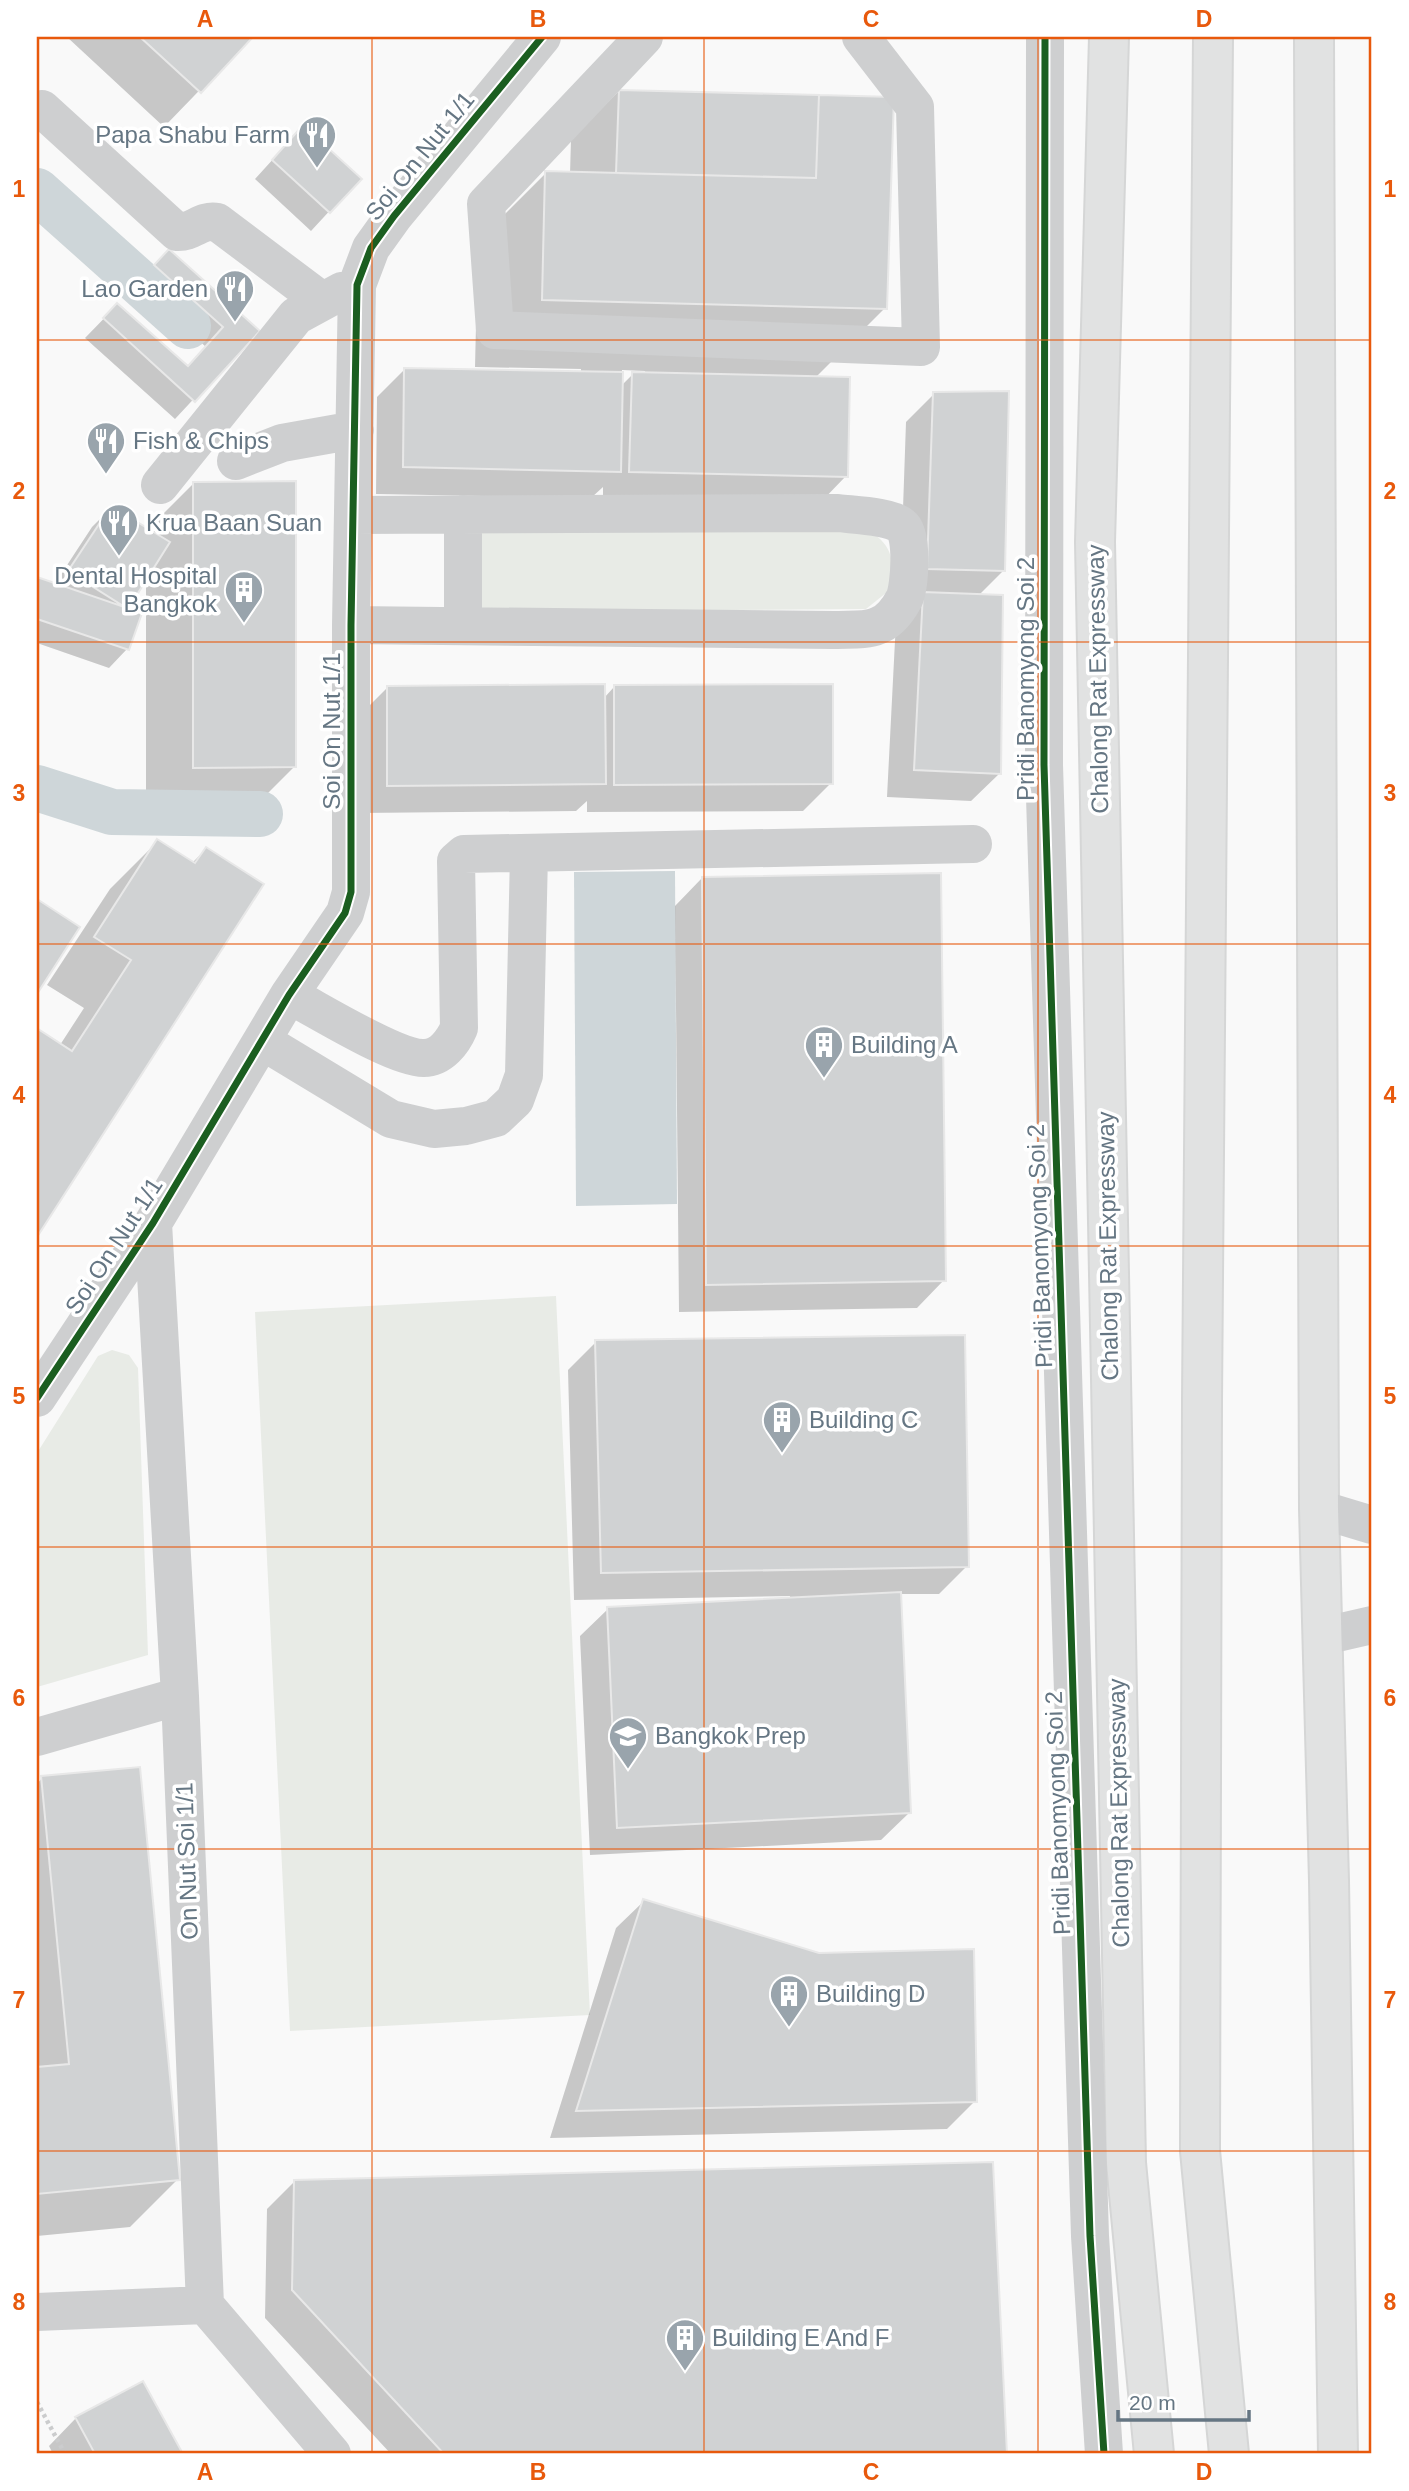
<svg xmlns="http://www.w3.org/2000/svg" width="1409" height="2491" font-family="Arial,sans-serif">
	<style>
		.green { fill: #e8ebe6 }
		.water { fill: #ced6d9 }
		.shadow { fill: #0003; fill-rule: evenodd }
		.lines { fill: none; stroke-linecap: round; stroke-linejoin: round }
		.canal { stroke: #ced6d9; stroke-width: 46 }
		.building { fill: #d0d2d3; stroke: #e8e8e8; stroke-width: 2 }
		.highway-casing { stroke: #d5d6d6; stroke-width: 42 }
		.path { stroke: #cbcccd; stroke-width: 4.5; stroke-dasharray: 3.5 3.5; stroke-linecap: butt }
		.minor { stroke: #cecfd0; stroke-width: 38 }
		.highway { stroke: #e1e2e2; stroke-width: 38 }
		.cycleway-casing { stroke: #fff; stroke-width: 11 }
		.cycleway { stroke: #1b5e20; stroke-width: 7 }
		.grid { fill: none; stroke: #e8590c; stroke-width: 2; stroke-opacity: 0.55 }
		.labels { text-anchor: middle; stroke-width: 7; stroke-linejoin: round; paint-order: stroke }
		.poi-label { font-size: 24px; fill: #657683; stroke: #fff; text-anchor: start }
		.street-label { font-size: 24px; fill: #657683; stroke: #fff }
		.neatline { fill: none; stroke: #e8590c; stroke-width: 2.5 }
		.grid-label { font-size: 23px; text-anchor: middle; font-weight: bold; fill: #e8590c }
	</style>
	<rect width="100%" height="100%" fill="#f9f9f9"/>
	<!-- green -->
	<path class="green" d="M471,527L865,528C893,545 894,557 891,589L866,609L477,612Z
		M556,1296L590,2015L290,2031L255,1312Z
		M112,1350L129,1355L138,1368L148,1655L37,1687V1453L98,1356Z"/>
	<!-- water -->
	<path class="water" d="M675,871L677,1204L576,1206L574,872Z"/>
	<!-- shadow -->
	<path class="shadow" d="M67,37H251L164,127Z
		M619,91L885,308L815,378L846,476L819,504L603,499V487L591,498L376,494L377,397L405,369L581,373V369L475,367L478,241L546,173L570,174L571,139ZM622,370L645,371V374H633L621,386Z
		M285,146L359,179L311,231L255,179Z
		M169,251L257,331L175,419L85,338L117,305L187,368L206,347L137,284Z
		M934,394L1004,570L979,595L999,774L971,801L887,797L896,621L900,596L906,422Z
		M194,483L294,767L246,815H146V576L126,607L127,649L109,668L37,643V579L54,585L92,527L111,508L147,530Z
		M614,687L831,783L803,811L587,812V801L576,811L360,813V715L387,688L604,698Z
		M158,841L192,863L206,849L261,884L37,1234V1033L38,1031L60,1045L84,1008L47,985L110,889Z
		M702,878L944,1280L917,1308L679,1312L675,906Z
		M596,1342L967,1566L939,1594H899L909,1813L881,1840L590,1855L580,1636L608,1609L790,1599V1596L574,1600L568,1370Z
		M42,1778L178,2179L130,2227L37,2236V1784Z
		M644,1901L975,2101L947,2129L550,2138L616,1928Z
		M992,2164L1005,2454H391L265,2318L267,2209L295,2181Z
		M143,2383L181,2454H53L49,2446L76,2418Z"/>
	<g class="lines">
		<!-- canal -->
		<path class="canal" d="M37,191L188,326
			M37,788L112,812L260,814"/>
	</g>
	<!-- building -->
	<path class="building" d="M140,37H253L201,93Z
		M619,90L819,95L816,178L616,173Z
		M819,95L894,97L887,309L542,300L545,171L816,178Z
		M303,125L362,179L330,213L272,160Z
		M169,249L260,331L195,402L103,318L117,303L188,366L223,327L154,265Z
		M404,368L623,372L621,472L403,467Z
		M632,372L850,377L848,477L629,472Z
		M1009,391L1005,571L927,569L933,392Z
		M296,481V767L193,768V482Z
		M111,506L170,542L128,609L68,571Z
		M37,577L142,613L129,650L37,619Z
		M923,592L1003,595L1001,774L914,770Z
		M605,684L606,784L387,786V686Z
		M833,684V784L614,785V685Z
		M157,839L195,863L206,847L264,884L37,1237V1031L38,1029L72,1051L131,960L94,937Z
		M941,873L946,1281L706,1285L702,877Z
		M37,899L80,927L37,994Z
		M965,1335L969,1567L601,1573L595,1340Z
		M901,1592L911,1813L617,1828L607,1607Z
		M140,1767L180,2180L37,2194V2067L69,2064L41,1776Z
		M643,1899L819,1953L974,1949L977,2102L576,2111Z
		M993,2162L1007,2454H444L292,2290L294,2180Z
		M143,2381L183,2454H95L75,2417Z"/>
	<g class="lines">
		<!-- highway casing -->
		<g class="highway-casing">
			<path id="highway" d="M1109,37L1095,542L1126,2163L1154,2454
				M1213,37L1202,1401L1200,2151L1229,2454
				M1314,37L1319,1509L1329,1881L1338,2454"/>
		</g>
		<!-- path -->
		<path class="path" d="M37,2402L65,2454"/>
		<!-- minor -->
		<path class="minor" d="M644,37L486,204L495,330L921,347L915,107L861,37
			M1045,37L1044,765L1090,2236L1104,2454
			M42,109L177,232C192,233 202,219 217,222L322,301
			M236,461L282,443L355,430
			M160,485L296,316L342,291
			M463,514V626
			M351,625L834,630C847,629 866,631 877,626C889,622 898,610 904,599C910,587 913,534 902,526C890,516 853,515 838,513L354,515
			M289,995C318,1010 396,1059 424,1058C441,1058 453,1042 459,1028L456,861L464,854L973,844
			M262,1041L391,1119L434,1129L466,1126L496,1118L515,1100L524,1075L529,854
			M153,1223L180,1696L205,2305L332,2454
			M37,1398L153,1223L289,995L345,913L351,892V625L357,285L371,248L394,216L542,37
			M1319,1509L1372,1525
			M1324,1636L1372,1625
			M37,1737L180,1696
			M37,2312L205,2305"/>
		<!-- highway -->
		<use href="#highway" class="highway"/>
		<!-- cycleway casing -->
		<g class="cycleway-casing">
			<path id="cycleway" d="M1045,37L1044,765L1090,2236L1104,2454
				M37,1398L153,1223L289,995L345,913L351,892V625L357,285L371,248L394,216L542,37"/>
		</g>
		<!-- cycleway -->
		<use href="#cycleway" class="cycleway"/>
	</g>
	<!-- grid -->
	<path class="grid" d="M372,37V2454M704,37V2454M1038,37V2454M37,340H1372M37,642H1372M37,944H1372M37,1246H1372M37,1547H1372M37,1849H1372M37,2151H1372"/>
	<!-- icons -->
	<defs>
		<g id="restaurant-pin" transform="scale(2.0125)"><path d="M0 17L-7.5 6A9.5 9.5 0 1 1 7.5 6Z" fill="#99a4ac" stroke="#fff"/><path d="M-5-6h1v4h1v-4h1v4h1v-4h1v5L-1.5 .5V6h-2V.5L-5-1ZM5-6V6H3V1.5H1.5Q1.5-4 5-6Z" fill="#fff"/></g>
		<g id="building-pin" transform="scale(2.0125)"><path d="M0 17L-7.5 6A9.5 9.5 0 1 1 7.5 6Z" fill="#99a4ac" stroke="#fff"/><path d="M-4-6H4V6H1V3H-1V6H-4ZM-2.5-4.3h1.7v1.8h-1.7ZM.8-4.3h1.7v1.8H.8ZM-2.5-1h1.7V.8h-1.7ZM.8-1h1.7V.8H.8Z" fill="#fff"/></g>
		<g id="school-pin" transform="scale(2.0125)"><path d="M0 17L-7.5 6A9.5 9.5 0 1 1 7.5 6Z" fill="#99a4ac" stroke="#fff"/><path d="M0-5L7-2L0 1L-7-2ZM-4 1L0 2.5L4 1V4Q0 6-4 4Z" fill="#fff"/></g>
	</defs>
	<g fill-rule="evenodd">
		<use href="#restaurant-pin" x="317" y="135"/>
		<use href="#restaurant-pin" x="235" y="289"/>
		<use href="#restaurant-pin" x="106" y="441"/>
		<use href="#restaurant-pin" x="119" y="523"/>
		<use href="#building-pin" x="244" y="590"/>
		<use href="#building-pin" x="824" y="1045"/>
		<use href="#building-pin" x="782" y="1420"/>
		<use href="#school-pin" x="628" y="1736"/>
		<use href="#building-pin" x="789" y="1994"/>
		<use href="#building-pin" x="685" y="2338"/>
	</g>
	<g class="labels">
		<!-- poi labels -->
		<g class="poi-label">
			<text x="290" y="143" text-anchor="end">Papa Shabu Farm</text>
			<text x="208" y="297" text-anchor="end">Lao Garden</text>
			<text x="133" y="449">Fish &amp; Chips</text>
			<text x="146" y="531">Krua Baan Suan</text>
			<text x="217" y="584" text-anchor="end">Dental Hospital<tspan x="217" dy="28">Bangkok</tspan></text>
			<text x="851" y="1053">Building A</text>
			<text x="809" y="1428">Building C</text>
			<text x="655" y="1744">Bangkok Prep</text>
			<text x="816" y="2002">Building D</text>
			<text x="712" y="2346">Building E And F</text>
		</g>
		<!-- street labels -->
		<g class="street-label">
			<text transform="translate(420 156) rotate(-51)" y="8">Soi On Nut 1/1</text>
			<text transform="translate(1026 679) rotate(-90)" y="8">Pridi Banomyong Soi 2</text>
			<text transform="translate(1098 679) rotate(-91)" y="8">Chalong Rat Expressway</text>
			<text transform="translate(332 731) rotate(-90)" y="8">Soi On Nut 1/1</text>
			<text transform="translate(114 1246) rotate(-57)" y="8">Soi On Nut 1/1</text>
			<text transform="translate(1040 1246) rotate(-92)" y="8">Pridi Banomyong Soi 2</text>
			<text transform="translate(1108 1246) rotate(-91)" y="8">Chalong Rat Expressway</text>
			<text transform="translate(1058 1813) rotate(-92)" y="8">Pridi Banomyong Soi 2</text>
			<text transform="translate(1119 1813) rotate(-91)" y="8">Chalong Rat Expressway</text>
			<text transform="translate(187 1861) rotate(-92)" y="8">On Nut Soi 1/1</text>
		</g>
	</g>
	<!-- border -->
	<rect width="1409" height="2491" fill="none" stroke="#ffffff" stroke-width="77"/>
	<!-- scale -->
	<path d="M1118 2410v10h131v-10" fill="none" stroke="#657683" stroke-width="3.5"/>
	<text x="1129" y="2410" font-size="21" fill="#657683" stroke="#ffffff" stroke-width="5" paint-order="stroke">20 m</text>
	<rect x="38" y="38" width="1332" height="2414" class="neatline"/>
	<g class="grid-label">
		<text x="205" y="27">A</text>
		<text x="538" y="27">B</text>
		<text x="871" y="27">C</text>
		<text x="1204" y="27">D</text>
		<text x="19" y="197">1</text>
		<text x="1390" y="197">1</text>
		<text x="19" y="499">2</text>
		<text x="1390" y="499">2</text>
		<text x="19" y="801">3</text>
		<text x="1390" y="801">3</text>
		<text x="19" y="1103">4</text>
		<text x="1390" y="1103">4</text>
		<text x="19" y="1404">5</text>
		<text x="1390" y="1404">5</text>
		<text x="19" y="1706">6</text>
		<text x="1390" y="1706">6</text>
		<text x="19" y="2008">7</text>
		<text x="1390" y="2008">7</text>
		<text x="19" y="2310">8</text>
		<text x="1390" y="2310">8</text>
		<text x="205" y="2480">A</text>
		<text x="538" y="2480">B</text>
		<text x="871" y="2480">C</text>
		<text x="1204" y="2480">D</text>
	</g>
</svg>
